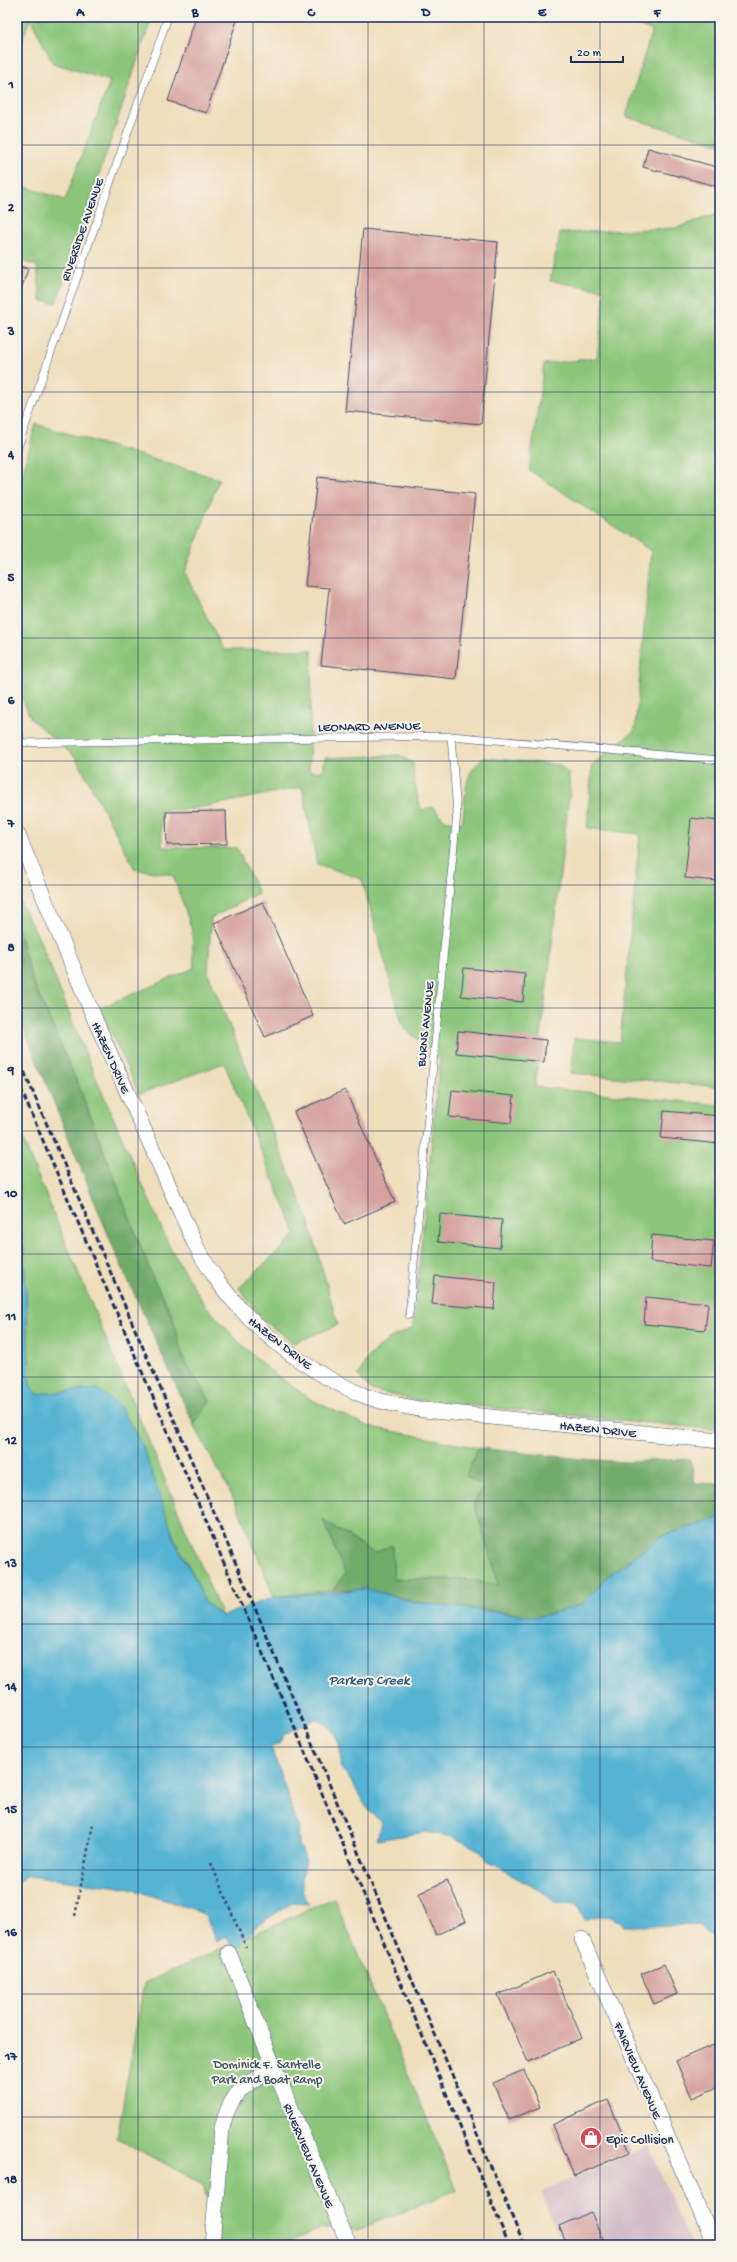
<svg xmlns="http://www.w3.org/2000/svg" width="737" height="2262" font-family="'Gochi Hand',sans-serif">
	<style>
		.industrial { fill: #d2bdc8 }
		.green { fill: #8cc67a; stroke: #547a6c }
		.forest { fill: #71ab6a; stroke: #466d64 }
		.water { fill: #55b3d3; stroke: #387198 }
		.building { fill: #d5a29f }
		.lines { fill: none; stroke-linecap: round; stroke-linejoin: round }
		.service-casing { stroke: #3b496c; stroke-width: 8 }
		.minor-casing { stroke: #3b496c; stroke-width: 16 }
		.path { stroke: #3b496c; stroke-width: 2.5; stroke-dasharray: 3 3; stroke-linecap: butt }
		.service { stroke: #fff; stroke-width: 7 }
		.minor { stroke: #fff; stroke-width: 15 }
		.rail { stroke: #1b2f5e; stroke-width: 3; stroke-dasharray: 6 3; stroke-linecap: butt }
		.grid { fill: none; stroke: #1b2f5e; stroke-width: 1; stroke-opacity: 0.55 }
		.labels { text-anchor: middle; stroke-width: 4; stroke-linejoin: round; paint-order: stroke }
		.street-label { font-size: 13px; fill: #1b2f5e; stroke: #f7f3e8 }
		.park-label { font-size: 13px; fill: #375565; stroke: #f7f3e8 }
		.poi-label { font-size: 13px; fill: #1b2f5e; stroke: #f7f3e8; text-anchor: start }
		.water-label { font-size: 14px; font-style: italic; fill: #2c5781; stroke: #f7f3e8 }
		.neatline { fill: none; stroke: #1b2f5e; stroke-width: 1.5 }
		.grid-label { font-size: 13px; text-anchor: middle; font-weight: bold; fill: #1b2f5e }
	</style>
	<rect width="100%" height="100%" fill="#f7f3e8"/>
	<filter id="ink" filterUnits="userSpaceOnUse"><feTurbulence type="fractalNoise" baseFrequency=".025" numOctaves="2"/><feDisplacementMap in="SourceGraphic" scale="8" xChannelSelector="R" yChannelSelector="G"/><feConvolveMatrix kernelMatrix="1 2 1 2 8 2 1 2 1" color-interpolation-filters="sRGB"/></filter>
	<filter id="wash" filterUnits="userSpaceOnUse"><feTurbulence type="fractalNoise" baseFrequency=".012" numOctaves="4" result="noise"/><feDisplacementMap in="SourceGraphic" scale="16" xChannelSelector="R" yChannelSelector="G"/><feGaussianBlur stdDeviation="0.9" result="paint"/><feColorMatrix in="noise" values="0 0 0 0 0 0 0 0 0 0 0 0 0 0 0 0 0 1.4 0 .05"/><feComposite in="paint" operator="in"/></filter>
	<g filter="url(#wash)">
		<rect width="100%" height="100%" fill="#efdebc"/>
		<!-- industrial -->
		<path class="industrial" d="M649,2146L691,2245H563L541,2192Z"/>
		<!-- green -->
		<path class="green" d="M17,17H152L56,303L41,301L37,266L17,259V184L65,200L110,81L53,63L30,18L17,56Z
			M613,17H720V144L626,117L652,30Z
			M720,213V1087L571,1073L574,1038L620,1042L640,834L587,828L592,765L635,730L651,551L529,470L544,364L597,358L605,290L550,281L560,233L676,228Z
			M36,424L219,479L185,573L223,650H312L309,772L322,771L325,758L399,755L413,763L414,781L421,810L433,807L445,820L462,823C467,799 461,773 484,758L559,765L568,773L570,789L535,1087L720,1105V1430L414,1400L371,1390L358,1376L369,1356L390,1338L413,1328L440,1059L403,1027L362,879L317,864L302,787L193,809L161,810L162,847L237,848L258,893L211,918L208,973L308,1219L338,1325L293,1343L263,1320L239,1288L296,1234L224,1063L139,1094L100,1008L194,968L192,930L173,875L135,869L76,758L31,719L17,687V494Z
			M19,900L41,943L83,1048L170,1248L205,1305L238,1341L268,1369L310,1399L367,1426L478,1448L466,1476L483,1486L474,1503L499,1585L465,1579H394L374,1553L324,1521L345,1573L333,1590L274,1597L237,1505L194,1425L210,1400L184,1361L172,1315L152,1276L79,1087L33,982L17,927V907Z
			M17,1126L222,1616L204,1602L196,1580L98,1389L36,1394L30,1385L24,1251L17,1211Z
			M334,1898L457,2190L357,2230L323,2228L281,2245H220L203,2184L117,2138L144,1983Z"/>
		<!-- forest -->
		<path class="forest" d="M17,927L33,982L79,1087L152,1276L172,1315L184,1361L210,1400L194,1425L114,1249L17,1012Z
			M478,1448L582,1459L626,1462L690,1459L695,1483L720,1484V1518L662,1536L606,1578L582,1605L538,1617L415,1602L366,1589L333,1590L345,1573L323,1520L374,1553L392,1545L394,1579H465L499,1585L474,1503L483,1486L466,1476Z"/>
		<!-- water -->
		<path class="water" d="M17,1211L24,1251L30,1385L36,1394L98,1389L121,1408L143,1447L176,1544L196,1580L204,1602L222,1616L274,1597L366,1589L415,1602L538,1617L582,1605L606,1578L662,1536L720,1518V1939L707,1934L698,1925L624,1926C612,1914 599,1914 585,1920L576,1904L554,1902L543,1892L511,1875L501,1867L490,1863L481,1851L453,1837L426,1832L377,1840L381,1822C362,1809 356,1783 340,1767C344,1748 335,1724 315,1719L284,1734L279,1744L271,1747L298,1826L299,1844L306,1861L302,1877V1891L309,1904L292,1903L261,1923L234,1950L226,1936L217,1941L205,1915L192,1909L128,1888L27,1876L17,1883Z"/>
		<g id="blocks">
			<!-- building -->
			<path class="building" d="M196,17H238L206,113L168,101Z
				M648,148L720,168V187L643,167Z
				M363,229L498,242L481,424L345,411Z
				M17,265L28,269L17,301Z
				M317,477L475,494L456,679L321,665L329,588L305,586Z
				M226,811L227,844L167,845L166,812Z
				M691,818L720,821L718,881L685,878Z
				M263,902L313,1016L265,1037L214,923Z
				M464,968L525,974L523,1002L461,996Z
				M458,1031L546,1040L544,1062L456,1053Z
				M345,1090L395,1202L344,1224L294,1112Z
				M452,1090L514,1096L511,1123L449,1117Z
				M664,1111L720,1116V1144L661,1138Z
				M440,1214L502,1220L500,1248L438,1242Z
				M652,1235L714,1241L711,1268L650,1262Z
				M435,1276L496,1282L494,1309L432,1304Z
				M646,1297L708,1303L705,1330L644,1324Z
				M447,1880L466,1921L436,1935L418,1894Z
				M664,1964L677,1994L654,2004L641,1974Z
				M553,1971L582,2038L528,2062L498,1995Z
				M720,2042V2086L692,2098L676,2061Z
				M524,2070L540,2107L509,2120L493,2083Z
				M608,2100L630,2152L574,2176L552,2125Z
				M591,2212L605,2245H567L559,2226Z
				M620,2239L622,2245H607Z"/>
		</g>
	</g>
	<g filter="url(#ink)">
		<use href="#blocks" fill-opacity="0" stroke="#3b496c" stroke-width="1"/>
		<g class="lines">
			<!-- service casing -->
			<g class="service-casing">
				<path id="service" d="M17,450L168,17
					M17,729L22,743
					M17,743L451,736L720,760
					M409,1315L457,813L451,736"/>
			</g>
			<!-- minor casing -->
			<g class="minor-casing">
				<path id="minor" d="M17,833L96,1022L194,1242C229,1311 293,1366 365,1396C383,1403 404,1406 424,1410L720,1441
					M582,1939L715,2245
					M229,1953L274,2068L349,2245
					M212,2245L222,2128C230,2093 244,2085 274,2068"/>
			</g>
			<!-- path -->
			<path class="path" d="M211,1863L246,1947
				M75,1916L93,1824"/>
			<!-- service -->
			<use href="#service" class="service"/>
			<!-- minor -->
			<use href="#minor" class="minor"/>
			<!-- rail -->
			<path class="rail" d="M17,1055L252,1601L524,2245
				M17,1080L299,1738L509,2245"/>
		</g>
	</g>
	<!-- grid -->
	<path class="grid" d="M138,17V2245M253,17V2245M368,17V2245M484,17V2245M600,17V2245M17,145H720M17,268H720M17,392H720M17,515H720M17,638H720M17,761H720M17,885H720M17,1008H720M17,1131H720M17,1254H720M17,1377H720M17,1501H720M17,1624H720M17,1747H720M17,1870H720M17,1994H720M17,2117H720"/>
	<!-- icons -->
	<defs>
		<g id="shop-disc" transform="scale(1.15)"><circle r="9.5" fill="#d1495b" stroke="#f7f3e8"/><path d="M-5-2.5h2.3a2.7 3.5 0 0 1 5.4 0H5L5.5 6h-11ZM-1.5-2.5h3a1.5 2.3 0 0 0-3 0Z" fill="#fff"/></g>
	</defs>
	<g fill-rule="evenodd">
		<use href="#shop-disc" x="591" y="2138"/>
	</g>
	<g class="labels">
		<!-- street labels -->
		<g class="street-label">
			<text transform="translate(81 229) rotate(-71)" y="5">RIVERSIDE AVENUE</text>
			<text transform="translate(369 725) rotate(-1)" y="5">LEONARD AVENUE</text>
			<text transform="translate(424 1024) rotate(-84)" y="5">BURNS AVENUE</text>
			<text transform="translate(112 1057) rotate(66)" y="5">HAZEN DRIVE</text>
			<text transform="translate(281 1342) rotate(38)" y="5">HAZEN DRIVE</text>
			<text transform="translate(598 1428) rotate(6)" y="5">HAZEN DRIVE</text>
			<text transform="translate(639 2070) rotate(67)" y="5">FAIRVIEW AVENUE</text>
			<text transform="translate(310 2155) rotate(67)" y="5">RIVERVIEW AVENUE</text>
		</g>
		<!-- park labels -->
		<g class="park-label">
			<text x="267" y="2068">Dominick F. Santelle<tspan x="267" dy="15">Park and Boat Ramp</tspan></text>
		</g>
		<!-- poi labels -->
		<g class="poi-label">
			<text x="606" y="2143">Epic Collision</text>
		</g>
		<!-- water labels -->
		<g class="water-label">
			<text x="369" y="1684">Parkers Creek</text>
		</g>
	</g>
	<!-- margin -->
	<rect width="737" height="2262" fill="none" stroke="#f7f3e8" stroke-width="44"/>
	<!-- scale -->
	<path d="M571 56v6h52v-6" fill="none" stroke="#1b2f5e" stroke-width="2"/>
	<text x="577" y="56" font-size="12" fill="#1b2f5e" stroke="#f7f3e8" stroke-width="3" paint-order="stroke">20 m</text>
	<rect x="22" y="22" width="693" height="2218" class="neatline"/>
	<g class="grid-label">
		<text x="80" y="16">A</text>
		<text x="195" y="16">B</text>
		<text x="311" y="16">C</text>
		<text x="426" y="16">D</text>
		<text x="542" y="16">E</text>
		<text x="657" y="16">F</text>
		<text x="11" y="88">1</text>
		<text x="11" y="211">2</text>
		<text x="11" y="335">3</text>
		<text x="11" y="458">4</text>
		<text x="11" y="581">5</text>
		<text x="11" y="704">6</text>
		<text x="11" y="827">7</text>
		<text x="11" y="951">8</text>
		<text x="11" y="1074">9</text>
		<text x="11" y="1197">10</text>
		<text x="11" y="1320">11</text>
		<text x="11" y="1444">12</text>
		<text x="11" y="1567">13</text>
		<text x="11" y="1690">14</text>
		<text x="11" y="1813">15</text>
		<text x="11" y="1936">16</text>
		<text x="11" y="2060">17</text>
		<text x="11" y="2183">18</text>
	</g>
</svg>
